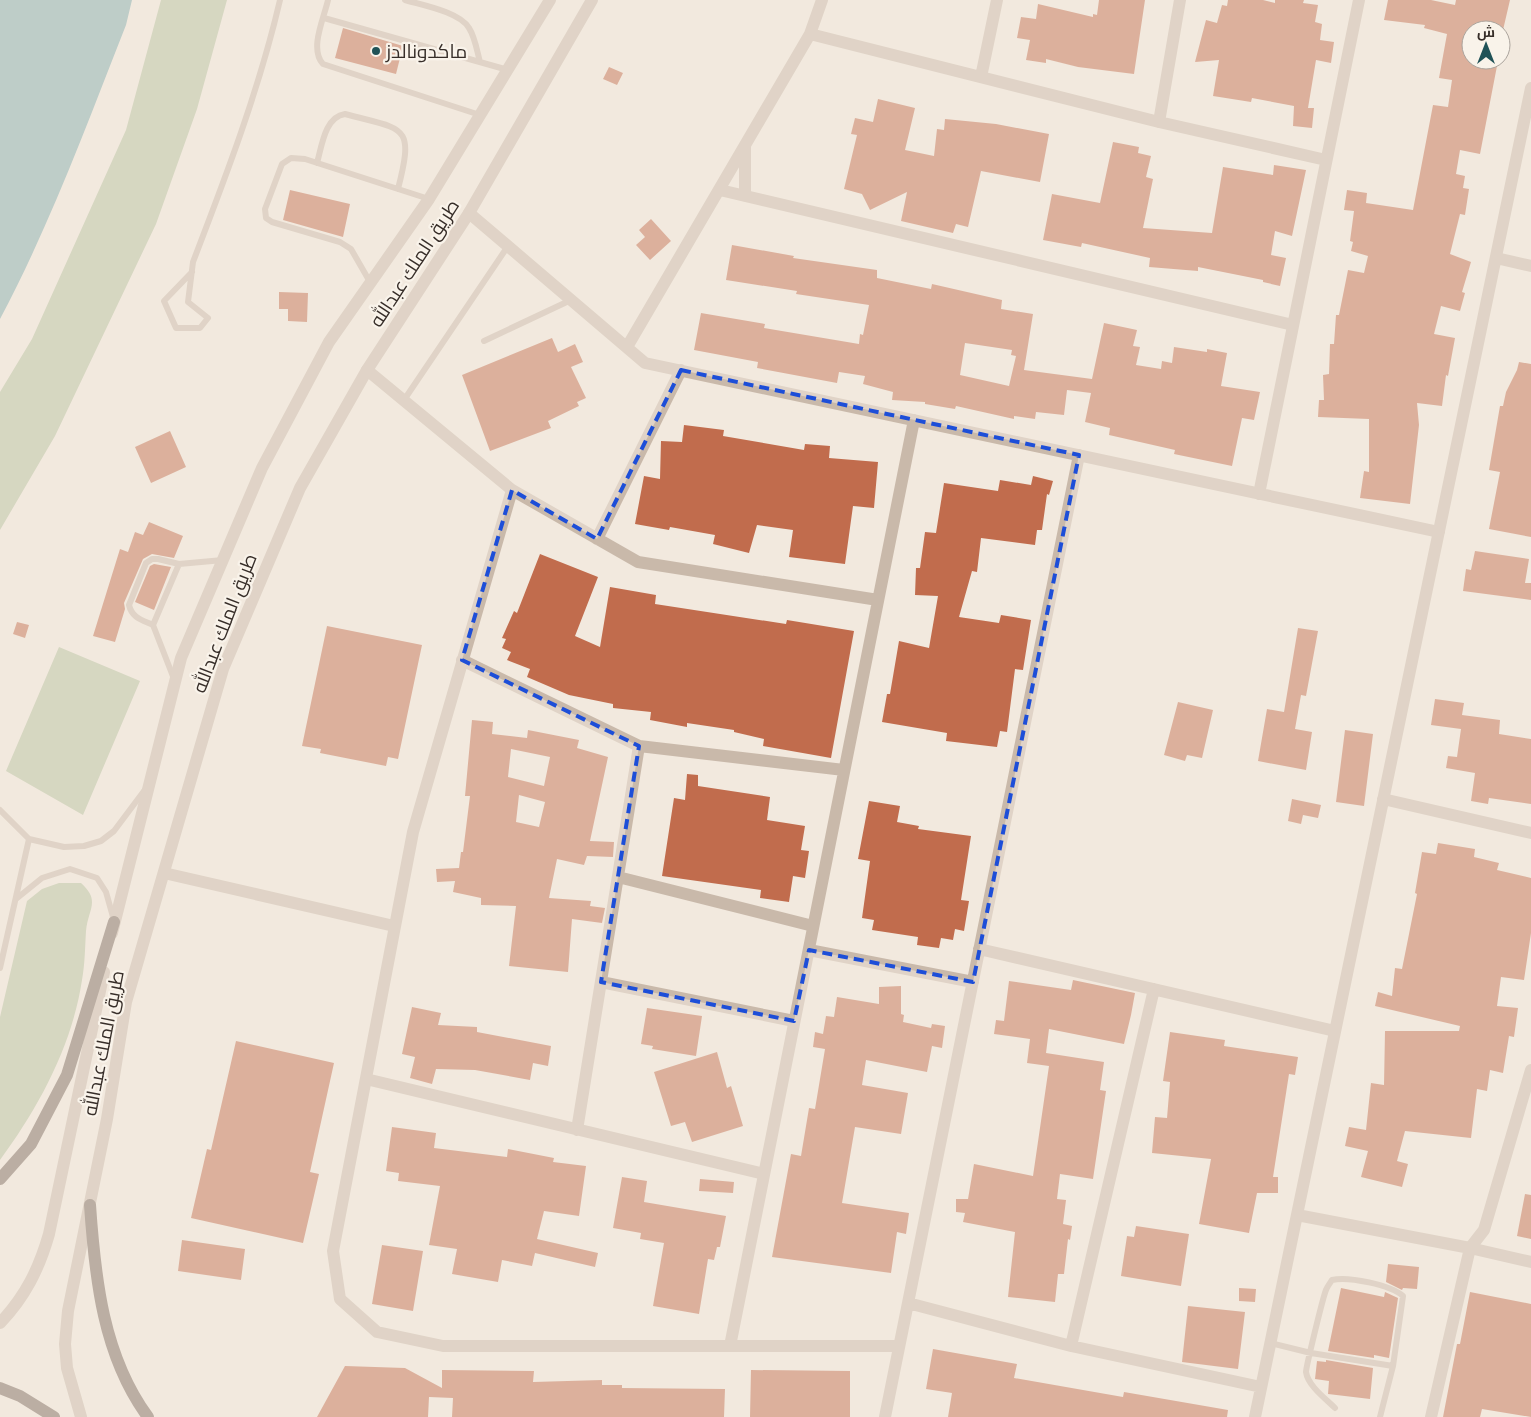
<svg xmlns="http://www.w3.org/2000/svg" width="1531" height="1417" font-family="Commissioner,Cairo,sans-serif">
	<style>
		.green { fill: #b4c09e }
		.water { fill: #7eaaae }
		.building { fill: #c16c4d; fill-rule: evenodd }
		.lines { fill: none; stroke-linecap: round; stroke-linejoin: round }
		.service { stroke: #c9b9aa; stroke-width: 6 }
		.minor { stroke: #c9b9aa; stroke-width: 12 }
		.tertiary { stroke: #c9b9aa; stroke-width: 12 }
		.primary { stroke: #78665b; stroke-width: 12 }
		.marked { fill: none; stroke: #1d4ed8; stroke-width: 4; stroke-dasharray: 10 6; stroke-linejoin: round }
		.poi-dot { fill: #205257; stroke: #f9f3ea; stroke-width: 2 }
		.labels { text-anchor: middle; stroke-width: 4.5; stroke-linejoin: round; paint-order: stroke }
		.poi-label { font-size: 19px; fill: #372e29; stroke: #f9f3ea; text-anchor: start }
		.street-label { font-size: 19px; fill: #372e29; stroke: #f9f3ea }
	</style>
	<rect width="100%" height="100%" fill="#f2e9de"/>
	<!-- green -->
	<path class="green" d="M161,0H227L197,109L156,224L55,436L0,530V392L32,339L126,130Z
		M59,647L140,681L83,815L6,771Z
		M59,883H81C101,901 88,909 86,931C85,947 85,964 82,980C72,1046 39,1107 0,1160V1017L27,901L42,889Z"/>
	<!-- water -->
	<path class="water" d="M0,0H132L126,25C87,124 50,225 0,319Z"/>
	<!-- building -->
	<path class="building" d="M1099,0H1145L1134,74L1078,67L1046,59V63L1026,60L1030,40L1017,38L1021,17L1036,19L1038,4L1093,17V14L1097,15Z
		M1228,0H1263L1275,3V0H1304L1303,3L1318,5L1315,22L1322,24L1320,40L1334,42L1331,63L1316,60L1308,108H1314L1312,128L1293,126L1294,106L1252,98L1251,102L1213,96L1219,60L1195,62L1206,20L1217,23L1222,5L1227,6Z
		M1388,0H1431L1455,5L1456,0H1510L1503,30H1471V60H1482L1481,63L1497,66L1480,154L1460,150L1456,174L1465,176L1463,188L1469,189L1465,215L1460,214L1450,254L1471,262L1462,292L1465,293L1460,311L1441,306L1434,334L1455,338L1448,376L1446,375L1442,406L1417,403L1419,425L1410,504L1360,498L1364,471L1369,472V419L1318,417L1319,400H1324L1323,375L1329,374L1330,344H1334L1336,315H1339L1348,270L1364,273L1368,256L1351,251L1353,242L1350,241L1354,211L1344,210L1347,190L1367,193L1366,203L1413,210L1433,105L1448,107L1452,80L1439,78L1447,34L1424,28L1425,25L1384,20Z
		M343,28L403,46L396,74L335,58Z
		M609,67L623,73L617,85L603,79Z
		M878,99L915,108L905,150L934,156L937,129L944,130L945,119L996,124L1049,134L1040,182L981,171L968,227L956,224L953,233L901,221L907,192L870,210L862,194L844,189L857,135L851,134L855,118L873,122Z
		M1113,142L1139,147L1138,153L1151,156L1146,177L1153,179L1143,228L1212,233L1223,167L1273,175L1274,165L1306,170L1292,236L1275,231L1271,255L1286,258L1280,286L1263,282V280L1198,267V271L1149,267L1150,258L1082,243L1081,247L1043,240L1052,194L1100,203Z
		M290,190L350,204L343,237L283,220Z
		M651,219L671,241L650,260L636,245L645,237L639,230Z
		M732,245L794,256L793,258L877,270V278L931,289L932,284L1002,300L1001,309L1033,314L1024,370L1092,379L1104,323L1137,330L1133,346L1140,347L1136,365L1161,369L1162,361L1172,363L1174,347L1207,352V349L1227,353L1221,386L1260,392L1254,420L1242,418L1232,466L1174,454L1175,450L1109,435L1110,428L1085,422L1091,393L1067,390L1064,415L1036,412L1035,419L1014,416V419L956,406L955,409L925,404V402L892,400L893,392L863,384L865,376L839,372L837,383L757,368L758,362L694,350L701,313L765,324L764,328L859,344L860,334L863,335L869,305L796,294L797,291L726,280ZM965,343L1012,350L1011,355L1016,356L1009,386L960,375Z
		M279,292L308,293L307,322L288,321V309H279Z
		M552,338L558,352L575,344L583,362L571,367L586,398L577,402L579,406L548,421L551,428L490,451L462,375Z
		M1519,362L1531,364V537L1489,529L1500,472L1489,470L1500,406H1503L1506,392L1517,370Z
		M684,425L724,430L723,436L804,450L805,444L830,446L829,458L878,462L874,508L853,506L845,564L789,557L793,530L757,525L749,553L713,544L715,535L670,527L669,530L635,524L644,476L660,479L661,441L682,442Z
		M170,431L186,467L151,483L135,447Z
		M1033,476L1053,481L1049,495L1047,494L1042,530H1037L1035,545L981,538L977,572L972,571L959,617L999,623L1001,615L1031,620L1023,670L1015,669L1007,732L1000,731L997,747L946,741L947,733L882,722L887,694H890L899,641L929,648L938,596L915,595L916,568H920L925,532L936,533L944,483L998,491L1000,480L1031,485Z
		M149,522L183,536L174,558L152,554L143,559L124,603L125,609L115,642L93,636L120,549L128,552L135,532L143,535Z
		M1475,551L1529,559L1525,583H1531V600L1463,591L1466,569L1471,570Z
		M540,554L598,577L575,636L600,647L610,587L656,595L655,604L786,624L787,620L854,631L831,758L763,746L764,739L734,732V730L687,723V727L650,720L651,712L613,708V704L569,695L527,677L530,669L507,660L511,652L502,648L506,639L502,638L514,611L517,613Z
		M154,564L171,567L154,610L135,602L150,566Z
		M17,622L29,625L25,638L13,634Z
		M327,626L422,645L398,759L388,757L386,766L320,753L321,749L302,746Z
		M1298,628L1318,631L1306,696L1301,695L1295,729L1312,732L1306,770L1258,761L1267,709L1284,712Z
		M1435,699L1464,703L1462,715L1500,720L1499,734L1531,739V804L1489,798L1488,804L1471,801L1475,773L1446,768L1448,756L1457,757L1461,729L1431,725Z
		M1178,702L1213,710L1202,758L1187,755L1185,761L1164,755Z
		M472,720L493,722L492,734L527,738L528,730L579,740L577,748L608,757L590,841L614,842L613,857L587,856L584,865L557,859L549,898L591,901L590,906L605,908L602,923L572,919L568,972L509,966L516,906L481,905V898L453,892L455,881L437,882L436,869L459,868L461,852H463L470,796H465ZM511,749L550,757L544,786L508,777ZM519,795L545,802L539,827L516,822Z
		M1345,730L1373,734L1364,806L1336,802Z
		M687,774L698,775V786L770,797L767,820L805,826L801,850L809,851L805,878L793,876L789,902L760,898L761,890L662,876L674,798L685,800Z
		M1292,799L1321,805L1318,818L1303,815L1301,824L1288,821Z
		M869,801L900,806L897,822L919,826L918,829L971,836L961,900L969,901L964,931L955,929L953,940L941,938L939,948L917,945L918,937L872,930L874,920L862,918L870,861L858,859Z
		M1438,843L1475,849L1474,857L1499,863L1497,870L1531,878V933L1524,980L1501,977L1497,1006L1518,1008L1514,1037L1509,1036L1503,1073L1490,1070L1487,1091L1477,1089L1471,1138L1405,1131L1397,1161L1408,1164L1402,1187L1361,1177L1368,1151L1345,1146L1349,1127L1366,1130L1371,1083L1384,1085L1385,1031H1459L1460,1026L1375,1006L1378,992L1392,996L1395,968L1402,969L1417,894L1415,893L1422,852L1436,854Z
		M1073,980L1135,993L1131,1015L1124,1044L1049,1029L1046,1053L1104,1062L1100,1090L1106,1091L1093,1179L1060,1174L1057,1199L1066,1200L1063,1224L1072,1226L1070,1240L1068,1239L1064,1274H1058L1055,1302L1008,1297L1015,1232L963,1222L965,1213L956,1212V1199H968L974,1164L1033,1176L1049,1066L1027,1063L1030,1039L994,1034L996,1020L1004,1021L1009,981L1071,990Z
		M901,986V1014L904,1015L903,1022L931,1028L932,1024L945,1026L942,1048L932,1046L927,1072L866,1060L862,1085L908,1093L901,1134L855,1127L842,1203L909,1213L906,1234L897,1232L891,1273L772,1257L791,1154L801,1156L809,1108L815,1109L825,1049L813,1047L815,1032L823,1034L826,1016L834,1017L837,997L879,1004V987Z
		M412,1007L441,1013L438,1025L477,1027V1032L551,1046L548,1066L533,1063L530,1080L475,1070L436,1069L432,1084L410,1078L415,1057L402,1054Z
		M647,1008L702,1016L696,1056L652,1049L653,1046L641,1044Z
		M1170,1032L1225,1040L1224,1046L1298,1057L1295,1075L1289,1074L1273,1177H1278V1193H1257L1249,1233L1199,1224L1211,1159L1152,1153L1155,1117L1167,1118L1170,1082L1163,1081Z
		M236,1041L334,1063L310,1172L319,1174L303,1243L191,1218L207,1149L211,1150Z
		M717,1052L727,1088L731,1086L743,1126L692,1142L685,1122L671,1126L654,1072Z
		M392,1127L436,1133L434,1148L507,1157L508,1149L554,1158L553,1162L586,1166L579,1216L544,1211L537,1239L598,1253L595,1267L535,1253L532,1266L502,1260L498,1282L452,1274L457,1249L429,1245L440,1186L398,1181L399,1173L386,1171Z
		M622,1177L647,1181L644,1202L726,1216L720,1247H717L714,1260L708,1259L699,1314L653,1306L664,1243L640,1239L641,1233L613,1228Z
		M700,1179L734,1182L733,1193L699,1191Z
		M1525,1194L1531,1195V1239L1517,1236Z
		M1136,1226L1189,1234L1181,1286L1121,1276L1127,1236L1134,1237Z
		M182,1240L245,1249L241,1280L178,1271Z
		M382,1245L423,1251L413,1311L372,1304Z
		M1388,1264L1419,1267L1417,1289L1403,1288L1402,1290L1386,1282Z
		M1239,1288L1256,1289L1255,1302L1239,1301Z
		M1341,1288L1384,1297L1385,1292L1398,1298L1389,1358L1374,1355V1358L1328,1351Z
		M1470,1292L1531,1304V1417L1482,1409L1480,1417H1443L1457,1344H1460Z
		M1188,1306L1245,1312L1238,1369L1182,1362Z
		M933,1349L1017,1364L1014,1378L1123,1397L1124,1392L1228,1410L1227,1417H948L952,1393L926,1389Z
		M1326,1360L1373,1368L1370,1399L1328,1394L1329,1381L1315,1379L1317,1361L1326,1362Z
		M345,1366L405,1368L442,1388V1370L534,1371L533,1382L602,1380V1385H622V1388L725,1389L724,1417H452L453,1398L429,1397L428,1417H317Z
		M751,1370L850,1371V1417H750Z"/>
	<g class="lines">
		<!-- service -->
		<path class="service" d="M328,0C324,18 309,49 323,64L480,115
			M405,0C422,5 460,12 469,28C475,37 477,51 480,62
			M324,18L508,70
			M317,163C322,145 325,117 345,114C404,130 415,123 398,189
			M192,272L164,301L176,328H200L208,318L188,302L193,262C226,176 259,90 280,0
			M370,282L351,249L340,242L272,222L266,218L265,209L282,164L291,158L305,159L429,199
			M484,341L571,300
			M404,400L508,246
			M153,625L179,564
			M174,679L153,625C142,620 132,618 129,605L146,563L152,559H158L179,564L223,560
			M0,810L29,839L64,847L84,846L101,841L114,831L144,791
			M16,899L42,878L70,869L97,878L106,892L113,917
			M0,968L29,839
			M1270,1343L1311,1353L1393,1366L1403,1296C1391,1285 1348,1276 1332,1280C1330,1283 1327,1287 1326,1290C1323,1297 1306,1367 1306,1372C1308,1386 1326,1399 1335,1408
			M1380,1417L1393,1366"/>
		<!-- minor -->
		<path class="minor" d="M810,34L1159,122L1326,160
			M981,77L997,0
			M1159,122L1180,0
			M745,146V196
			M720,190L1293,325
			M469,213L645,363L1439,532
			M1496,258L1531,266
			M627,347L810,34L822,0
			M367,370L512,490L638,562L878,600
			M512,490L413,832L333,1251L340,1299L377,1332L443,1346H899
			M1259,494L1359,0
			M597,539L681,370
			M462,660L639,746L844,770
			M1383,799L1531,833
			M164,873L394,926
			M618,877L813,926
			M979,949L1335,1031
			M809,950L973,982
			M601,982L794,1021
			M366,1079L764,1174
			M577,1130L639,746
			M1297,1215L1470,1248L1531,1262
			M908,1303L1071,1346L1261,1387
			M730,1346L914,420
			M1071,1346L1154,989
			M885,1417L1079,455
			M1255,1417L1531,88
			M1431,1417L1470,1248L1484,1230L1531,1070"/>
		<!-- tertiary -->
		<path class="tertiary" d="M112,933L181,658L262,468L329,342L429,199L550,0
			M0,1323C25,1297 39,1269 49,1234L104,972
			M81,1417L67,1368L65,1344L68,1311L107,1119L126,1002L223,669L300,488L367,370L469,213L592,0"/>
		<!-- primary -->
		<path class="primary" d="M0,1179L31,1144L67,1075L114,922
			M90,1205C95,1278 103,1356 148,1417
			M0,1388L20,1396L54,1417"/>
	</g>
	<!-- marked area -->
	<path d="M0 0H1531V1417H0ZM681,370L1079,455L973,982L809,950L794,1021L601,982L639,746L462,660L512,490L597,539Z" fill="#f2e9de" fill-opacity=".55" fill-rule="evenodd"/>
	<path class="marked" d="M681,370L1079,455L973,982L809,950L794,1021L601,982L639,746L462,660L512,490L597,539Z"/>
	<!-- markers -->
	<circle class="poi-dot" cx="376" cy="51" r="5"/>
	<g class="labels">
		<!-- poi labels -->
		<g class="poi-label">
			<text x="386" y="58">ماكدونالدز</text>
		</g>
		<!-- street labels -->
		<g class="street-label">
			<text transform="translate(414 263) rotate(-57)" y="7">طريق الملك عبدالله</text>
			<text transform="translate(224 623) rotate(-69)" y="7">طريق الملك عبدالله</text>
			<text transform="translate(103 1043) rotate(-79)" y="7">طريق الملك عبدالله</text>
		</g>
	</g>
	<!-- north arrow -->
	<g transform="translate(1486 45)"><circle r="24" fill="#f9f3ea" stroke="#aba49d"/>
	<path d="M0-4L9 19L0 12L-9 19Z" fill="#205257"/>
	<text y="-8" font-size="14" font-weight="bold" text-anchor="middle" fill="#372e29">ش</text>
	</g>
</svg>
